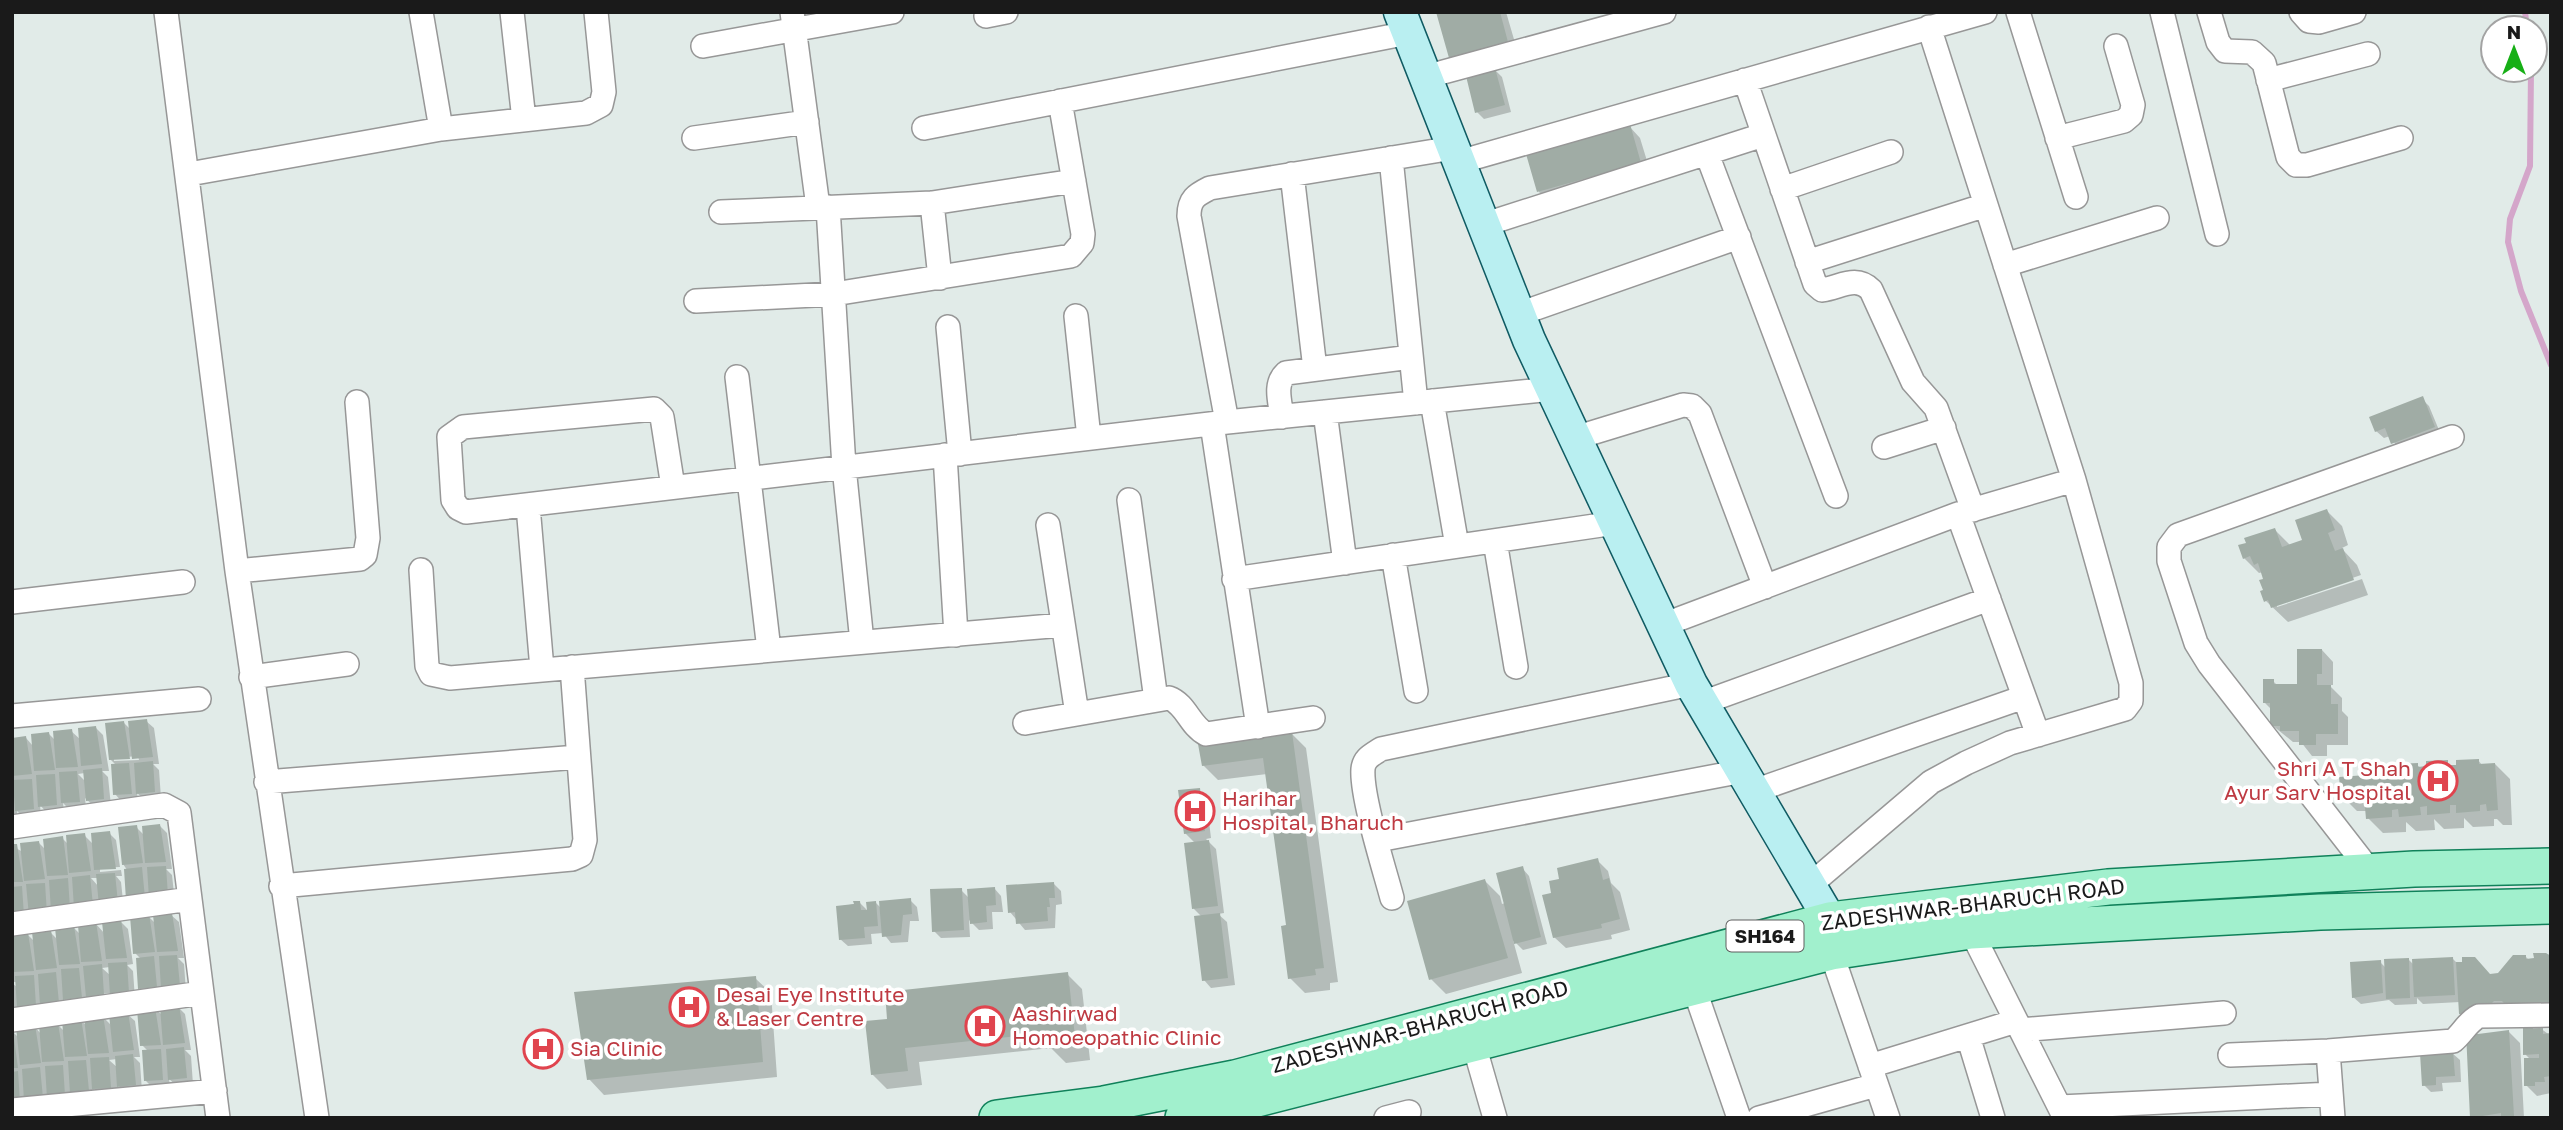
<svg xmlns="http://www.w3.org/2000/svg" width="2563" height="1130" font-family="'Golos Text',sans-serif">
	<style>
		.shadow { fill: #0003; fill-rule: evenodd }
		.lines { fill: none; stroke-linecap: round; stroke-linejoin: round }
		.stream { stroke: #d4a6ca; stroke-width: 6 }
		.building { fill: #a0aca5 }
		.street-casing { stroke: #979797; stroke-width: 26 }
		.secondary-casing { stroke: #105b63; stroke-width: 35 }
		.primary-casing { stroke: #10815a; stroke-width: 38 }
		.street { stroke: #fff; stroke-width: 23 }
		.secondary { stroke: #b9eff1; stroke-width: 32 }
		.primary { stroke: #a1f0cd; stroke-width: 35 }
		.labels { text-anchor: middle; stroke-width: 7; stroke-linejoin: round; paint-order: stroke }
		.shield { fill: #fff; stroke: #5f5f5f; stroke-width: 2 }
		.shield-label { font-size: 19px; font-weight: bold; fill: #1a1a1a }
		.health-label { font-size: 21px; fill: #be3a42; stroke: #fff; text-anchor: start }
		.street-label { font-size: 21px; fill: #1a1a1a; stroke: #fff }
	</style>
	<rect width="100%" height="100%" fill="#e1ebe8"/>
	<!-- shadow -->
	<path class="shadow" d="M1438,12H1506L1518,53L1462,68L1451,57Z
		M1495,70L1502,77L1511,112L1484,119L1477,112Z
		M1629,126L1640,138L1651,174L1550,203L1539,192L1528,155Z
		M2422,399L2429,406L2441,435L2400,451L2390,436L2384,438L2376,431Z
		M2327,511L2342,526L2348,545L2342,548L2344,551L2357,565L2361,575L2277,604V607L2362,579L2368,595L2288,622L2266,601L2262,592L2266,591L2263,572L2259,573L2244,558L2275,530L2290,545L2305,541Z
		M2322,650L2333,662V685H2329L2342,698V711L2348,717V745H2327V756H2312L2301,742H2293L2272,725V710L2265,703L2273,681L2278,686H2299Z
		M146,721L154,728L159,764H153L159,770L161,798L145,800L137,793L138,800L122,802L115,794L116,765L110,759L123,722L131,730ZM138,756L139,760L114,761V758Z
		M96,728L103,735L109,771H102L108,777L111,806L95,807L85,798L86,808L70,810L63,803L64,812L47,813L40,805L41,816L24,818L17,811L18,819H12V740L26,738L33,746L49,734L56,741L71,731L81,740ZM85,773L86,782L78,774Z
		M1291,733L1306,748L1338,982L1330,983V990L1305,993L1290,978L1288,927L1267,774L1218,780L1203,765Z
		M2478,760L2482,765L2495,764L2510,779L2512,825H2503L2497,819H2494V826L2473,827L2464,818V828L2444,829L2434,819L2435,830L2416,831L2406,822V832L2383,833L2368,818L2367,811H2357L2342,796L2382,776L2389,766L2394,770L2417,765L2421,768L2447,762L2452,767Z
		M1199,790L1206,797L1211,838L1206,839L1216,849L1224,913L1218,914L1227,922L1235,985L1211,988L1204,980L1202,917L1194,909L1195,843L1185,833Z
		M160,826L167,833L172,869H166L172,875L175,903L151,905L123,864L136,827L144,835Z
		M109,833L116,840L120,867L100,868V872L121,870L122,876H116L121,882L124,910L12,922V846L23,852L39,843L46,850L62,838L69,845L84,835L94,845ZM91,878H99V887Z
		M1597,860L1608,871L1611,883L1620,892L1630,930L1611,935L1612,939L1566,948L1554,937V894L1562,880Z
		M1522,868L1529,876L1547,944L1523,950L1513,940L1522,973L1446,994L1431,979L1485,881L1500,896L1502,904L1505,903Z
		M1054,884L1061,891L1062,904L1056,905L1055,928L1025,930L1010,912Z
		M994,888L1001,896L1003,912H992L993,929L979,930L969,920L970,937L941,938L934,931L961,890L970,899Z
		M910,900L917,907L919,921H910L908,942L891,943L883,933L871,934L872,944L848,946L840,939L838,907L860,903L869,912L876,903L881,908Z
		M171,915L179,922L184,958H178L184,964L186,992L147,996L139,988L141,959L135,953L148,916L156,924Z
		M120,921L128,929L133,964L127,965L133,971L135,999L110,993L91,995L95,1004L88,997V1005L72,1007L64,999L65,1010L12,1017V983L18,988L17,982H12V936L28,935L35,942L50,932L58,940L73,927L80,934L96,924L105,934ZM110,967L111,976L102,968Z
		M2525,956L2529,960L2551,958V1028H2540L2551,1036V1093L2537,1096L2526,1085L2531,1060L2525,1054L2524,1027L2510,1016L2497,1027L2476,1028L2460,1013V1002L2423,1004L2417,998V1004L2395,1005L2389,1000L2361,1004L2353,997L2380,962L2386,968L2408,959L2414,965L2453,959L2458,964L2491,975H2499Z
		M1067,974L1082,989L1090,1060L1066,1063L1051,1048L919,1062L922,1085L887,1089L872,1074L889,1020Z
		M755,978L771,993L777,1077L604,1095L589,1079Z
		M178,1007L185,1014L191,1050H185L191,1056L193,1085L177,1086L169,1079L170,1086L153,1088L146,1081L148,1051L142,1045L155,1008L163,1016Z
		M127,1014L135,1021L140,1057H134L140,1063L142,1092L126,1093L117,1084L118,1094L101,1096L94,1089L95,1098L79,1099L71,1092L72,1102L12,1110V1031L19,1038L35,1027L41,1034L57,1024L65,1032L80,1020L87,1026L103,1017L112,1026ZM117,1059L118,1068L109,1060Z
		M2509,1032L2520,1043L2524,1118H2472L2478,1036Z
		M2452,1053L2460,1060L2461,1082L2442,1083L2443,1091L2431,1092L2424,1085Z"/>
	<g class="lines">
		<!-- stream -->
		<path class="stream" d="M2525,12L2527,28
			M2531,70L2530,166L2510,219L2508,242L2521,291L2551,365"/>
	</g>
	<!-- building -->
	<path class="building" d="M1436,12H1500L1508,42L1449,58Z
		M1495,68L1505,105L1475,113L1466,76Z
		M1630,124L1641,163L1537,192L1526,154Z
		M2423,396L2435,427L2391,444L2385,428L2375,432L2369,417Z
		M2327,509L2335,530L2328,533L2335,551L2343,548L2354,580L2271,608L2268,600L2264,602L2260,591L2263,590L2259,580L2263,579L2258,563L2254,565L2250,556L2243,559L2238,545L2246,543L2244,538L2275,528L2282,547L2302,540L2295,520Z
		M2297,649H2322V674H2317V685H2331V704H2338V734H2316V745H2299V731H2280V726H2270V703H2263V679H2274V684H2297Z
		M147,719L153,757L132,759L128,721Z
		M124,721L130,759L109,760L105,723Z
		M96,726L102,764L81,766L78,728Z
		M72,729L78,767L56,768L53,731Z
		M49,732L55,770L34,771L31,734Z
		M1292,732L1324,968L1315,969L1316,975L1288,979L1281,926L1286,925L1263,758L1202,766L1198,744Z
		M26,736L32,774L12,776V738Z
		M2479,759V764L2495,763L2498,810L2487,811L2486,804L2480,805V811L2456,813V805H2450V813L2427,815V806L2420,807L2421,815L2399,817L2398,809L2392,810V817L2366,819L2364,796L2341,797L2339,777L2380,774L2379,765L2390,764V769L2397,768L2396,764L2418,763V767L2426,766V761L2448,760V765H2456V760Z
		M153,761L155,792L136,794L134,763Z
		M129,763L132,794L113,795L111,764Z
		M102,768L104,799L86,801L83,770Z
		M77,771L80,802L61,803L59,772Z
		M55,774L57,805L38,807L36,775Z
		M32,779L34,809L15,811L13,780Z
		M1200,788L1205,831L1184,834L1178,790Z
		M160,824L166,862L145,863L142,826Z
		M137,825L143,863L122,865L118,827Z
		M110,831L116,869L94,870L91,833Z
		M85,833L91,871L69,873L66,835Z
		M63,836L68,875L47,876L43,839Z
		M1209,840L1218,906L1192,909L1184,843Z
		M39,841L45,879L24,881L20,843Z
		M12,844H17L23,882H12Z
		M1598,858L1603,880L1609,878L1620,919L1601,924L1602,928L1553,938L1542,895L1551,893L1549,881L1559,879L1557,868Z
		M166,866L168,896L149,898L147,867Z
		M1523,866L1541,937L1514,944L1496,873Z
		M142,867L145,898L126,900L124,869Z
		M115,873L118,903L99,906L96,874Z
		M90,875L93,906L74,908L72,877Z
		M68,878L70,909L51,911L49,880Z
		M1485,879L1508,958L1429,980L1407,901Z
		M1054,882L1055,898H1049L1050,907H1047L1048,921L1016,924L1015,912L1008,913L1006,885Z
		M45,883L47,914L29,916L26,884Z
		M22,886L24,916L12,918V887Z
		M995,887L996,905L986,906L987,922L970,924L967,889Z
		M962,888L964,930L932,932L930,889Z
		M911,898L912,914L903,915L901,935L882,937L879,901Z
		M853,901H860L861,910H867L866,902L876,901L878,926L864,927L865,938L839,940L836,906L854,904Z
		M172,913L178,951L157,952L153,915Z
		M1220,913L1228,978L1202,981L1194,916Z
		M149,914L155,952L133,954L130,916Z
		M121,920L127,958L106,959L102,922Z
		M96,922L102,961L81,962L78,925Z
		M74,926L80,964L59,965L55,928Z
		M51,930L57,968L36,970L32,932Z
		M28,933L34,971L13,972L12,934Z
		M2533,953H2546L2551,956V1013L2514,1014L2502,1001H2494L2482,1013L2459,1014L2456,962H2462V957H2475L2490,974L2498,973L2513,955H2526V959L2534,958Z
		M177,955L180,986L161,988L159,956Z
		M154,956L157,987L138,989L136,958Z
		M2453,957L2455,995L2414,997L2412,959Z
		M2409,958L2410,998L2386,999L2384,959Z
		M2381,960L2383,993L2352,998L2350,962Z
		M127,962L129,993L110,995L108,963Z
		M102,964L104,995L86,997L83,966Z
		M79,968L82,998L63,1000L61,969Z
		M56,972L59,1003L40,1005L38,974Z
		M1068,972L1076,1046L1049,1049L1047,1033L905,1048L908,1071L871,1075L865,1021L887,1019L885,992Z
		M34,975L36,1006L17,1008L15,976Z
		M756,976L763,1062L587,1080L574,992Z
		M179,1005L185,1043L163,1045L160,1007Z
		M155,1007L161,1045L140,1046L137,1009Z
		M128,1012L134,1050L113,1052L109,1014Z
		M103,1015L109,1053L88,1054L84,1017Z
		M81,1018L87,1056L65,1057L62,1020Z
		M58,1023L64,1061L42,1062L39,1025Z
		M35,1025L41,1063L20,1065L16,1027Z
		M2523,1025H2533V1029L2543,1028V1034L2551,1033V1076L2544,1077L2545,1082H2535V1086H2524V1058H2539V1054L2523,1055Z
		M2509,1030L2514,1116L2501,1117V1113L2470,1118L2466,1032L2478,1034Z
		M12,1038H14L18,1068H12Z
		M184,1047L187,1078L168,1080L166,1049Z
		M161,1049L163,1080L144,1081L142,1050Z
		M2453,1051L2455,1076L2436,1077V1085L2422,1086L2420,1053Z
		M133,1054L136,1085L117,1087L115,1056Z
		M109,1057L111,1088L92,1089L90,1058Z
		M86,1060L89,1091L70,1093L68,1061Z
		M63,1065L65,1095L47,1098L45,1066Z
		M40,1067L43,1098L24,1100L22,1069Z
		M18,1071L20,1102L12,1103V1072Z"/>
	<g class="lines">
		<!-- street casing -->
		<g class="street-casing">
			<path id="street" d="M166,12L237,571L317,1118
				M421,12L441,129
				M512,12L524,120
				M792,12L818,207
				M2018,12L2076,197
				M2162,12L2217,234
				M2209,12L2218,42L2225,51L2252,52L2264,63L2288,157L2296,165H2307L2401,138
				M2301,12L2309,21L2319,22L2354,12
				M986,16L1006,12
				M703,46L892,12
				M1425,77L1664,12
				M1745,80L1815,284L1822,290C1841,287 1856,275 1871,290L1913,382L1936,408L1973,510
				M2268,80L2368,54
				M924,128L1408,33
				M694,138L807,122
				M2057,138L2124,121L2131,115L2133,105L2116,46
				M1707,154L1836,496
				M1391,158L1416,403
				M1459,162L1985,12
				M189,174L441,129L586,113L601,105L604,92L596,12
				M1292,174L1315,369
				M1782,189L1891,152
				M932,203L940,278
				M828,207L844,467L862,642
				M721,212L932,203L1074,181
				M1483,225L1763,135
				M1807,262L1986,205
				M2005,265L2157,218
				M696,301L834,294L1071,256L1082,243L1083,234L1060,101
				M1519,314L1739,237
				M1076,316L1089,438
				M948,327L960,454
				M737,377L769,650
				M1432,401L1457,546
				M1325,412L1345,563
				M1282,417C1280,401 1274,384 1286,373L1411,357
				M1227,422L1189,216C1189,199 1196,195 1210,188L1453,148
				M1212,424L1258,727
				M1575,438L1683,405L1692,406L1700,414L1765,587
				M1884,447L1944,428
				M945,455L956,635
				M673,487L662,417L654,409L463,427L449,437L453,500L458,508L466,512L1227,422L1552,389
				M1129,500L1156,700
				M528,506L542,669
				M1958,514L2038,735
				M1048,525L1077,714
				M1495,541L1516,667
				M1393,555L1416,691
				M421,570L427,666L431,674L450,678L1063,625
				M237,571L360,559L365,555L368,538L357,402
				M1234,579L1615,523
				M12,602L183,582
				M1663,625L1958,514L2074,480
				M251,677L347,664
				M1702,703L1989,599
				M12,716L199,699
				M1025,723L1169,698C1186,704 1190,726 1206,734L1313,718
				M266,782L578,757
				M1754,791L2024,697
				M12,827L164,805L179,813L218,1118
				M1378,840L1743,771
				M2370,871L2209,664L2196,643L2169,561V547L2178,535L2452,437
				M1810,885L1931,782L1966,763L2010,743L2125,709L2131,701V683L2074,480L1929,27
				M281,886L572,859L581,855L585,840L572,667
				M1392,898C1384,868 1361,796 1363,769C1364,758 1372,755 1381,749L1691,684
				M12,924L190,899
				M1971,931L2065,1118
				M1831,952L1888,1118
				M1694,988L1739,1118
				M12,1020L202,993
				M2021,1030L2224,1013
				M1968,1036L1993,1118
				M1474,1045L1495,1118
				M2328,1051L2333,1118
				M2230,1055L2328,1051L2453,1041C2463,1033 2467,1022 2479,1016L2551,1015
				M1870,1066L2016,1021
				M2060,1107L2331,1094
				M12,1110L215,1091
				M1386,1118L1409,1112
				M1759,1118L1876,1085"/>
		</g>
		<!-- secondary casing -->
		<g class="secondary-casing">
			<path id="secondary" d="M1400,12L1529,340L1691,684L1830,920L1841,943"/>
		</g>
		<!-- primary casing -->
		<g class="primary-casing">
			<path id="primary" d="M997,1118L1104,1104L1235,1078L1830,920L2108,887L2414,869L2551,866
				M1183,1118L1831,952L1971,931L2320,912L2551,906"/>
		</g>
		<!-- street -->
		<use href="#street" class="street"/>
		<!-- secondary -->
		<use href="#secondary" class="secondary"/>
		<!-- primary -->
		<use href="#primary" class="primary"/>
	</g>
	<!-- icons -->
	<defs>
		<g id="hospital-ring" transform="scale(2.0125)"><circle r="9.5" fill="#fff" stroke="#e0444e" stroke-width="1.5"/><path d="M-5-5h3v3.5h4V-5h3V5h-3V1.5h-4V5h-3Z" fill="#e0444e"/></g>
	</defs>
	<g fill-rule="evenodd">
		<use href="#hospital-ring" x="2438" y="781"/>
		<use href="#hospital-ring" x="1195" y="811"/>
		<use href="#hospital-ring" x="689" y="1007"/>
		<use href="#hospital-ring" x="985" y="1026"/>
		<use href="#hospital-ring" x="543" y="1049"/>
	</g>
	<g class="labels">
		<!-- shield labels -->
		<rect class="shield" x="1726.5" y="920.5" width="77" height="31" rx="5"/>
		<g class="shield-label">
			<text x="1765" y="943">SH164</text>
		</g>
		<!-- health labels -->
		<g class="health-label">
			<text x="2411" y="776" text-anchor="end">Shri A T Shah<tspan x="2411" dy="24">Ayur Sarv Hospital</tspan></text>
			<text x="1222" y="806">Harihar<tspan x="1222" dy="24">Hospital, Bharuch</tspan></text>
			<text x="716" y="1002">Desai Eye Institute<tspan x="716" dy="24">&amp; Laser Centre</tspan></text>
			<text x="1012" y="1021">Aashirwad<tspan x="1012" dy="24">Homoeopathic Clinic</tspan></text>
			<text x="570" y="1056">Sia Clinic</text>
		</g>
		<!-- street labels -->
		<g class="street-label">
			<text transform="translate(1973 905) rotate(-7)" y="7">ZADESHWAR-BHARUCH ROAD</text>
			<text transform="translate(1420 1027) rotate(-15)" y="7">ZADESHWAR-BHARUCH ROAD</text>
		</g>
	</g>
	<!-- border -->
	<rect width="2563" height="1130" fill="none" stroke="#1a1a1a" stroke-width="28"/>
	<!-- north arrow -->
	<g transform="translate(2514 49)"><circle r="33" fill="#ffffff" stroke="#a3a3a3" stroke-width="2"/>
	<path d="M0-5L12 26L0 18L-12 26Z" fill="#17af16"/>
	<text y="-10" font-size="19" font-weight="bold" text-anchor="middle" fill="#1a1a1a">N</text>
	</g>
</svg>
